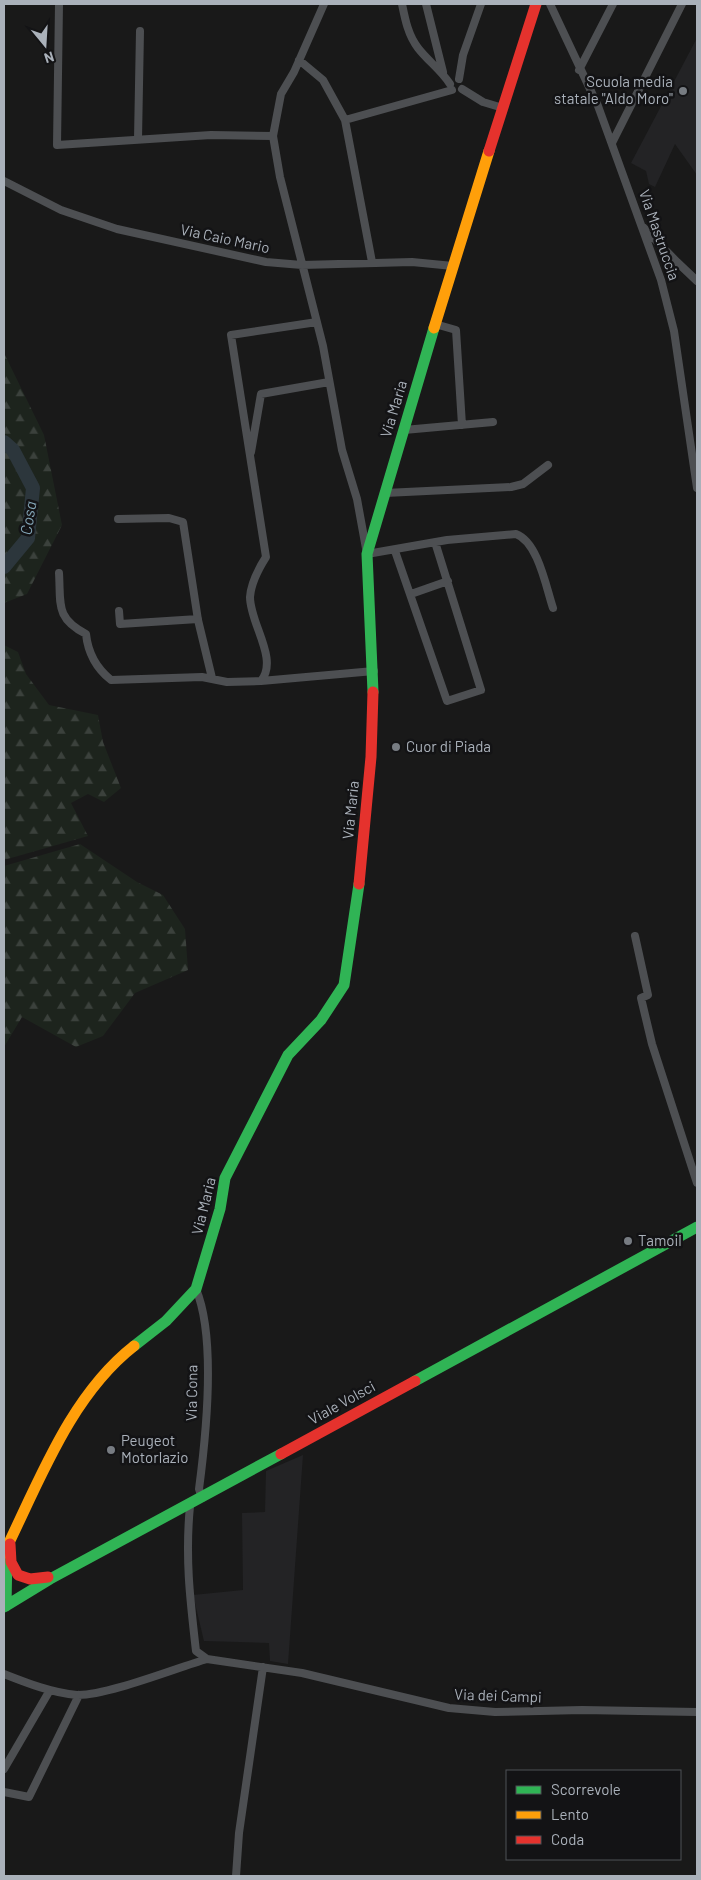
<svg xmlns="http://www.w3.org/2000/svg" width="701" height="1880" font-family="Barlow,sans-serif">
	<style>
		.built { fill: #232325 }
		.forest { fill: url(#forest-firs) }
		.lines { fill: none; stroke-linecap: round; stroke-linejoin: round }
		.river { stroke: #2c363c; stroke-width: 14 }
		.street { stroke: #4d4f52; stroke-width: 8 }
		.fast { stroke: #30b455; stroke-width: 11 }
		.slow { stroke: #ff9f0a; stroke-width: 11 }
		.jam { stroke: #e5322d; stroke-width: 11 }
		.poi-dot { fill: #777c82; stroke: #131315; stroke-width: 2 }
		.labels { text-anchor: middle; stroke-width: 5; stroke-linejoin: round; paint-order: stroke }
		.poi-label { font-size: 15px; fill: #aab1ba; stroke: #131315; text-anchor: start }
		.street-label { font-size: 15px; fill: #aab1ba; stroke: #131315 }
		.water-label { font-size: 16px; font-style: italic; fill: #82a4b5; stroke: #131315 }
	</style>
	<defs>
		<pattern id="forest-firs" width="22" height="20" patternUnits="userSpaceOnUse" patternTransform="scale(1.25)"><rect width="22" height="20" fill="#1d241d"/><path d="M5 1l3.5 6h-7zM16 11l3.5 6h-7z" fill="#3b413c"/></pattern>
	</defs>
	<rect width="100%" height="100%" fill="#191919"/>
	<!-- built -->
	<path class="built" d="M697,38V175L675,144L655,187L649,184L646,171L631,163Z
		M303,1455L288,1664L270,1661L269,1643L204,1641L193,1595L243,1590L242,1513L265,1512L266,1471Z"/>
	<!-- forest -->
	<path class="forest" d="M4,353L44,435L62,525L27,594L4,603Z
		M4,645L18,652L26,674L49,705L98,715L103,742L121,788L104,802L88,794L71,803L88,836L4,860Z
		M80,844L137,882L163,895L185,929L188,970L135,993L103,1036L76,1047L22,1017L4,1047V866Z"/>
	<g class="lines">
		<!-- river -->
		<path class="river" d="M4,442L13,450L33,488L28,538L4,567"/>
		<!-- street -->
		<path class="street" d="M59,4L57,145L211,135L273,136
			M324,4L294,72L281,94L273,136L280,177L323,346L342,450L357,499L367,554L447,540L516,534C538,542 546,587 553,608
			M402,4C405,19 408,35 418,48C428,61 441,70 450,84
			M426,4L443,72
			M550,4L598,106L661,280L674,331L697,488
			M299,60L323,80L345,120L372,262
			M579,70L613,4
			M459,79L463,55L481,4
			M462,89L483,102L503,108
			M345,120L452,90
			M138,139L140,31
			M612,143L682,4
			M4,181L61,210L117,229L266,262L302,265L412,262L453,266
			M643,227L677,262L697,281
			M435,324L456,330L462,425
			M404,430L493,422
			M251,452L261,394L329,382
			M385,493L511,487L523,484L548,465
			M118,519L169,518L183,522L198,620L212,678
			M395,551L447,701L481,690L435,542
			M59,573C61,604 55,618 86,634C88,653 96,668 111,680L202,677L227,682L261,681C279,659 250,624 250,597C251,583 259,568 266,557L231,335L317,322
			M411,594L448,581
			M119,611L120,624L198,619
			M261,681L374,671
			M635,936L648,995L641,998L652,1044L697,1183
			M196,1289C216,1337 206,1436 199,1489L202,1498
			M190,1506C185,1557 190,1599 196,1651L207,1659L302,1673L449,1708L495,1712L582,1710L697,1712
			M4,1674C27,1683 52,1693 77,1695C106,1696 176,1668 207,1659
			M4,1769L50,1690
			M4,1792L29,1797L79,1695
			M236,1876L239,1833L263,1667"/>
		<!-- fast -->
		<path class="fast" d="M373,692L367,554L434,328
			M134,1346L166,1321L196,1289L220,1209L225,1178L288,1055L321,1020L344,985L359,884
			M415,1381L697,1227
			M6,1606L7,1553
			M4,1607L50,1579L281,1454"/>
		<!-- slow -->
		<path class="slow" d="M434,328L489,151
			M4,1553C39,1482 70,1396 134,1346"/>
		<!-- jam -->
		<path class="jam" d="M489,151L536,4
			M359,884L371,757L373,692
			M281,1454L415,1381
			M10,1544L11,1562L18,1575L30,1579L48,1577"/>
	</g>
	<!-- markers -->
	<g class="poi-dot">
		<circle cx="683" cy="91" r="5"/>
		<circle cx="396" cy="747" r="5"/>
		<circle cx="628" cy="1241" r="5"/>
		<circle cx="111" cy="1450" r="5"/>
	</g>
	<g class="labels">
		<!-- poi labels -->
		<g class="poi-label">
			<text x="673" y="87" text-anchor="end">Scuola media<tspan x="673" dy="17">statale "Aldo Moro"</tspan></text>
			<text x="406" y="752">Cuor di Piada</text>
			<text x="638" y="1246">Tamoil</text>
			<text x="121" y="1446">Peugeot<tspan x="121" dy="17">Motorlazio</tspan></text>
		</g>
		<!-- street labels -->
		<g class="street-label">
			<text transform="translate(659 235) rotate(71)" y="5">Via Mastruccia</text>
			<text transform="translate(225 239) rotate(12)" y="5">Via Caio Mario</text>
			<text transform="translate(394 409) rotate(-73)" y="5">Via Maria</text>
			<text transform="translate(351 810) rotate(-84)" y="5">Via Maria</text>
			<text transform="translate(204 1206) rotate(-76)" y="5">Via Maria</text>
			<text transform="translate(192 1393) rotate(-89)" y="5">Via Cona</text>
			<text transform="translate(342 1403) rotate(-29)" y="5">Viale Volsci</text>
			<text transform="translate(498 1696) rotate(2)" y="5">Via dei Campi</text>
		</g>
		<!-- water labels -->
		<g class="water-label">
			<text transform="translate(28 518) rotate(-81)" y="6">Cosa</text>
		</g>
	</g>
	<!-- border -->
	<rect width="701" height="1880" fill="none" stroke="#aab1ba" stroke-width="10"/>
	<!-- legend -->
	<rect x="506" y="1770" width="175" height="90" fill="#131315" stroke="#4f5257"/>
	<rect x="516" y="1786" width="25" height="8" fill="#30b455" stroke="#4f5257"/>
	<text x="551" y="1795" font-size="15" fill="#aab1ba">Scorrevole</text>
	<rect x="516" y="1811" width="25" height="8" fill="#ff9f0a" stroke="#4f5257"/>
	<text x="551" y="1820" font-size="15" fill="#aab1ba">Lento</text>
	<rect x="516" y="1836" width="25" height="8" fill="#e5322d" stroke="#4f5257"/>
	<text x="551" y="1845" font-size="15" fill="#aab1ba">Coda</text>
	<!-- north arrow -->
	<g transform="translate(45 45) rotate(162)" stroke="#131315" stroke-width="4" paint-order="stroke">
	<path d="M0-4L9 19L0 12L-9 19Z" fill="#aab1ba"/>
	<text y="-8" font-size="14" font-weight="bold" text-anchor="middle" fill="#aab1ba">N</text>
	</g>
</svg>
